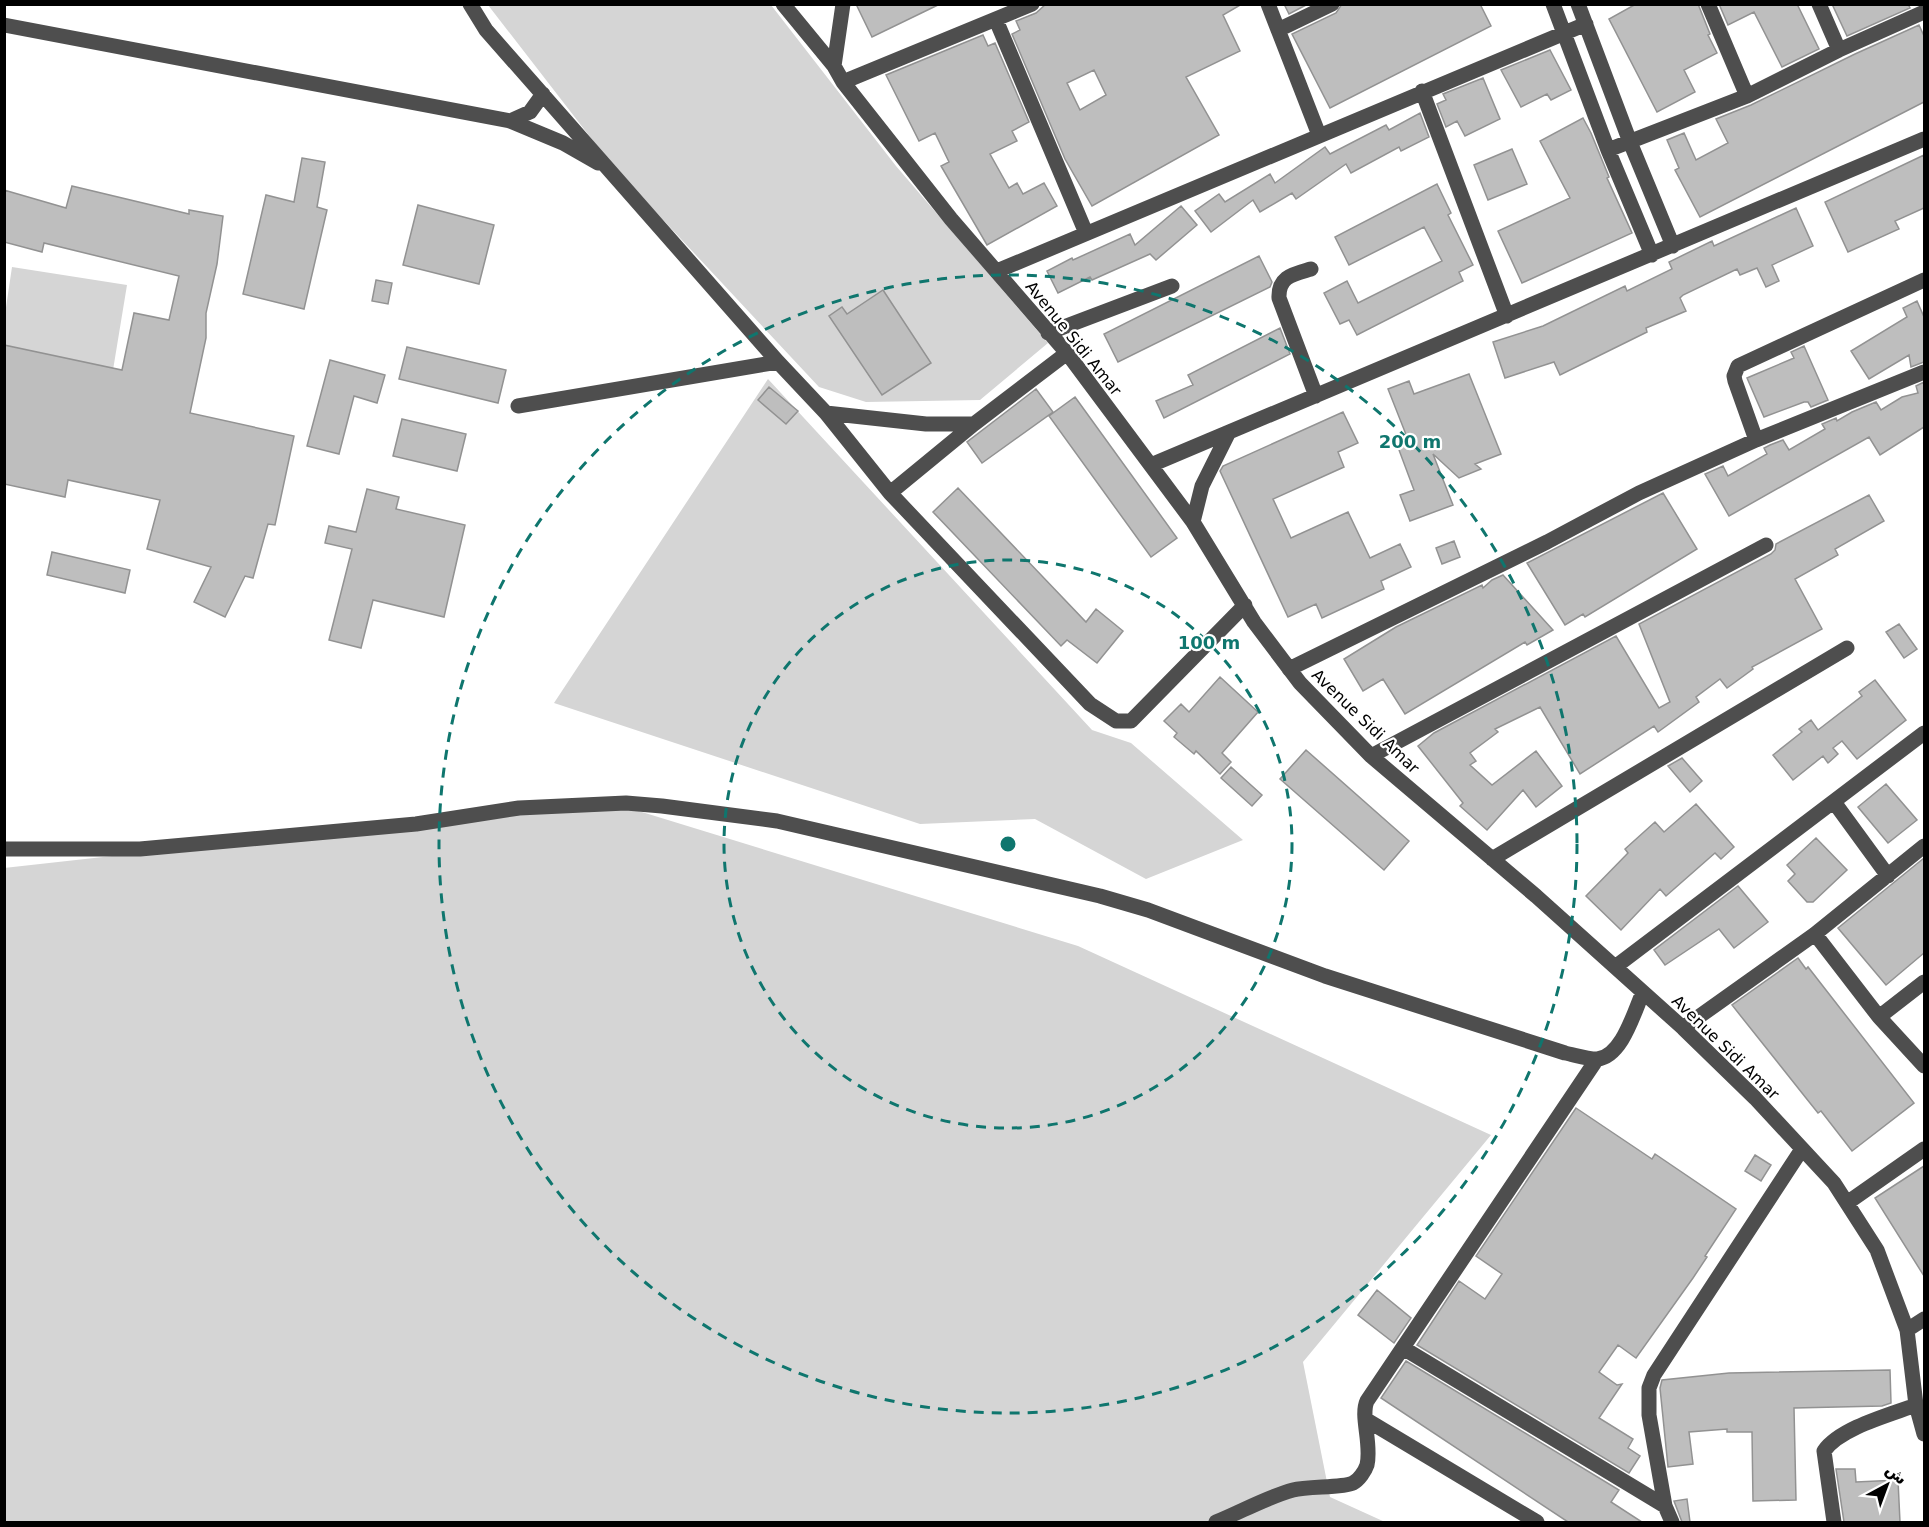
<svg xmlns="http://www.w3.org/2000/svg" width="1929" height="1527" font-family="'DejaVu Sans',Vazirmatn,sans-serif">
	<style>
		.green { fill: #d5d5d5 }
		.building { fill: #bebebe; stroke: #929292; stroke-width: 1.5; fill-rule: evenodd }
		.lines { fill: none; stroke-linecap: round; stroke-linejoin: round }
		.minor { stroke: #4e4e4e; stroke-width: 15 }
		.ring { fill: none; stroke: #0f766e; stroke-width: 3; stroke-dasharray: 10 8 }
		.labels { text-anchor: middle; stroke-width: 4.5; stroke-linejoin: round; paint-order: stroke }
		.street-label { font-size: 16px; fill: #000; stroke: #fff }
		.centre { fill: #0f766e; stroke: #fff; stroke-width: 3 }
		.ring-label { font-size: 18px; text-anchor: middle; font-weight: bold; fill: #0f766e; stroke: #fff; stroke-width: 4.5; stroke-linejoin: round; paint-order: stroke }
	</style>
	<rect width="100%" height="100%" fill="#fff"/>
	<!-- green -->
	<path class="green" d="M488,5H771L896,166L1048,343L980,400L866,402L819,387L611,164Z
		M12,267L127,285L113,370L5,353V314Z
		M768,379L1092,730L1131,743L1243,840L1146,879L1035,819L920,824L554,703Z
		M606,801L1078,946L1491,1135L1303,1362L1330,1497L1385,1522H5L4,868Z"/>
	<!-- building -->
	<path class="building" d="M856,4H940L872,37Z
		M1046,4H1242L1223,15L1240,51L1186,77L1219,135L1092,206L1065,159L1012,34L1020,30L1016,21L1036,13ZM1094,70L1106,95L1080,110L1067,83Z
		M1284,4H1308L1289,14Z
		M1342,4H1480L1491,26L1330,108L1292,34L1336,13Z
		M1636,4H1698L1710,34L1708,35L1717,53L1684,70L1695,92L1657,112L1609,19Z
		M1719,4H1797L1819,49L1782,67L1754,12L1728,25Z
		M1832,4H1908L1910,8L1847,36Z
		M1919,25L1924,36V102L1700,217L1675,170L1679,168L1667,140L1684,133L1696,160L1728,143L1716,119L1751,105L1855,54Z
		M983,35L988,46L995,43L1029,122L1012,131L1017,141L990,154L1009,188L1017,183L1023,194L1044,183L1057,206L987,245L941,166L949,162L935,133L919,141L886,75Z
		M1550,50L1571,90L1551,100L1547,94L1521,107L1501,70Z
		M1483,78L1500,119L1465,136L1457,121L1446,127L1437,104L1446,100L1443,94Z
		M1420,113L1429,137L1401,151L1399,147L1351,173L1346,164L1296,199L1292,193L1260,212L1253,200L1211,232L1195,211L1219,194L1225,202L1270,174L1275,183L1325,147L1330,154L1386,125L1389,130Z
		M1583,118L1591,133L1609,177L1607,178L1632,233L1522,283L1498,231L1570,198L1540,141Z
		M1512,149L1527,184L1488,200L1474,165Z
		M1924,155V208L1895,221L1899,229L1848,252L1825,202Z
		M302,158L325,162L317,207L327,210L304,309L243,294L266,195L294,202Z
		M1437,184L1451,213L1448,215L1473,265L1459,272L1463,281L1357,335L1349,320L1340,324L1324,293L1347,281L1358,303L1442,261L1424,227L1349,265L1335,237Z
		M72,186L189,214V210L223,216L217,264L206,313V338L190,413L294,436L275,525L268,524L253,578L245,576L225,617L194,602L211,567L147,549L160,500L68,480L65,497L4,484V345L122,370L134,313L169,320L179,276L44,243L42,252L4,242V190L66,208Z
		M418,205L494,225L479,284L403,265Z
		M1181,206L1197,225L1156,260L1150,254L1092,280L1090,277L1058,293L1047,271L1072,258L1073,260L1130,234L1135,245Z
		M1796,208L1813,246L1772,265L1779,281L1766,287L1757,268L1740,275L1737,269L1683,295L1680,298L1686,311L1646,328L1647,332L1560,375L1554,362L1505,378L1493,342L1543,326L1625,286L1627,291L1672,269L1669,262L1712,241L1714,246Z
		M1259,256L1272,282L1270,287L1118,362L1104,334Z
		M376,280L392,283L388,304L372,301Z
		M883,290L931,363L882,395L829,316L842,307L847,314Z
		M1917,301L1924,317V362L1911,367L1909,355L1869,379L1851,351L1907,317L1903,308Z
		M1280,328L1290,354L1164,418L1156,401L1193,385L1188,375Z
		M1804,346L1828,400L1811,407L1808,402H1804L1764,417L1747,378L1794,358L1791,352Z
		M407,347L506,370L498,403L399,379Z
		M330,360L385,375L377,403L354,396L339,454L307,446Z
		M1469,374L1501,454L1475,464L1481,469L1459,478L1433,454L1453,505L1410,521L1400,495L1414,490L1396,442L1407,437L1388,389L1409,381L1414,394Z
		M1924,382V427L1880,455L1869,437L1729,516L1705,474L1723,466L1728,476L1767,454L1764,448L1770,445L1783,440L1789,450L1825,429L1822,424L1836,418L1837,421L1852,412L1876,402L1881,410L1902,397L1918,393L1916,386Z
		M769,387L798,411L786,424L758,400Z
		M1036,389L1053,412L982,463L967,442Z
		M1075,397L1177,538L1151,557L1049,416Z
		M1343,412L1358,443L1338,452L1344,467L1273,499L1291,538L1348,512L1370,558L1400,544L1411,567L1381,581L1384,589L1322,618L1316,604L1288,617L1220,471L1223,466Z
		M402,419L466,434L457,471L393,456Z
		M958,488L1086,622L1096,609L1123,631L1097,663L1067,640L1061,646L933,512Z
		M367,489L399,497L396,509L465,525L444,617L373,600L361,648L329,640L352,549L325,543L329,526L356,532Z
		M1663,493L1697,549L1585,617L1583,614L1565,625L1527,563Z
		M1869,495L1884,521L1835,549L1838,555L1795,579L1822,629L1752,667L1753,669L1727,688L1720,679L1696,697L1699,702L1658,732L1654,726L1580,774L1540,707L1495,729L1498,732L1470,753L1476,761L1470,765L1492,785L1536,751L1562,786L1536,807L1523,790L1487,830L1460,806L1463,803L1418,746L1434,733L1616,636L1659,708L1670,702L1639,624L1771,554L1775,550L1776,544Z
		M1454,541L1460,557L1442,564L1436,548Z
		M52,552L130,570L125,593L47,575Z
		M1503,575L1553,630L1527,645L1525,642L1405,714L1383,679L1363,691L1344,659L1396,627L1482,585L1483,588L1492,580Z
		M1899,624L1917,649L1904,658L1886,632Z
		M1220,677L1258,712L1222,753L1231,762L1220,774L1196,751L1194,754L1174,737L1177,733L1164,721L1181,704L1189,712Z
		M1875,680L1906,720L1857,759L1842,741L1833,748L1838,754L1828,763L1823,756L1793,780L1773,755L1802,732L1799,729L1811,720L1818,730L1862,696L1859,692Z
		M1306,750L1409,841L1384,870L1280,779Z
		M1682,758L1702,781L1690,792L1668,766Z
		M1231,767L1262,795L1252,806L1221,778Z
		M1886,784L1917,820L1888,843L1858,807Z
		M1696,804L1734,847L1721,859L1715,853L1666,896L1660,889L1621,930L1586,896L1628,853L1625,849L1655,822L1664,832Z
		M1816,838L1847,870L1813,902H1807L1788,881L1795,874L1787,865Z
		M1924,858V953L1886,985L1838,928Z
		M1738,886L1768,922L1734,948L1719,929L1665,965L1654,950Z
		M1798,958L1806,969L1808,967L1914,1103L1852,1151L1821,1111L1818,1113L1806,1098L1732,1005Z
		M1576,1108L1652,1159L1655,1154L1736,1209L1705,1256L1707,1257L1693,1278L1636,1358L1618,1345L1599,1372L1617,1385L1622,1384L1599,1418L1633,1439L1628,1448L1640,1456L1629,1473L1417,1345L1459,1281L1485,1299L1502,1274L1476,1256Z
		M1755,1155L1771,1165L1761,1181L1745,1171Z
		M1924,1166V1276L1875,1198Z
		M1377,1290L1411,1318L1394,1343L1358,1315Z
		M1406,1361L1619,1490L1611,1502L1642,1522H1568L1381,1398Z
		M1890,1370L1891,1403L1882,1406L1794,1408L1796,1500L1753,1501L1752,1432H1727V1429L1689,1432L1693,1464L1668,1467L1660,1388L1662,1380L1729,1373Z
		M1836,1469H1855L1856,1482L1898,1480L1900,1522H1844Z
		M1687,1499L1690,1522H1682L1674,1501Z"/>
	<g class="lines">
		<!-- minor -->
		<path class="minor" d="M470,4L486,30L778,362L826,413L890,493L1090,704L1116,721H1131L1245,605
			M783,4L834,66L843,82L951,219L1067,353L1193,522L1254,622L1300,683L1371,756L1536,896L1683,1028L1755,1098L1834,1183L1877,1250L1907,1330L1916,1405L1924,1434
			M1268,4L1319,135
			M1553,4L1608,150L1652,255
			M1578,4L1630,142L1673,246
			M1708,4L1747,96
			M1819,4L1839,50
			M996,20L1086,233
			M4,25L510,121L563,143L598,163
			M1278,30L1332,4
			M834,66L843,4
			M843,82L1032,4
			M1422,91L1507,316
			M510,121L530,112L543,94
			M1608,150L1747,96L1839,50L1924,12
			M1311,269C1294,274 1278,276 1279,298L1316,396
			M997,271L1586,24
			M1048,333L1172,286
			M518,406L778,362
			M826,413L926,424H974
			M1756,440L1735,381L1734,376L1738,366L1924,280
			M1151,465L1924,139
			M890,493L974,424L1067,353
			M1193,522L1202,486L1229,432
			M1289,669L1547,542L1639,493L1756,440L1924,372
			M1371,756L1766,545
			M1834,802L1888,876
			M4,849H140L416,824L519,808L626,803L662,806L777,821L1100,896L1148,910L1325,976L1565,1053C1575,1055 1587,1059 1597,1059C1622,1057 1634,1012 1643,992
			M1492,859L1847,648
			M1815,934L1879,1017L1924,1066
			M1615,967L1924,733
			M1879,1017L1924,982
			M1683,1028L1815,934L1924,846
			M1847,1203L1924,1149
			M1907,1330L1924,1319
			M1403,1348L1665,1506
			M1365,1419L1537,1522
			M1216,1522C1241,1512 1267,1497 1293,1490C1308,1486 1343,1488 1353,1483C1359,1480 1365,1471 1367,1465C1372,1444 1360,1416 1367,1401L1597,1059
			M1672,1522L1665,1506L1649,1415V1388L1654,1375L1802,1149
			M1834,1522L1824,1451C1840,1428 1889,1415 1916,1405"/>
	</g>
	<!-- distance rings -->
	<g class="ring">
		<circle cx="1008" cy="844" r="284"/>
		<circle cx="1008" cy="844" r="569"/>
	</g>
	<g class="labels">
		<!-- street labels -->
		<g class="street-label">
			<text transform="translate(1074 338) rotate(51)" y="6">Avenue Sidi Amar</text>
			<text transform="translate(1366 721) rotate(44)" y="6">Avenue Sidi Amar</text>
			<text transform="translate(1726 1047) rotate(44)" y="6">Avenue Sidi Amar</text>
		</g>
	</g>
	<circle cx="1008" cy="844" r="9" class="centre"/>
	<g class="ring-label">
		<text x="1410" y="448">200 m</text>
		<text x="1209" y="649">100 m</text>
	</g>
	<!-- border -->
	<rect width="1929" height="1527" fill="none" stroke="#000000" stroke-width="12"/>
	<!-- north arrow -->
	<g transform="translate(1887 1485) rotate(41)" stroke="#ffffff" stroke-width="4.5" paint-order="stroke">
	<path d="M0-4.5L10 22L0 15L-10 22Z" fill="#000000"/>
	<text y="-9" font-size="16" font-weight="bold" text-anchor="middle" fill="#000000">ش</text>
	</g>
</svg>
